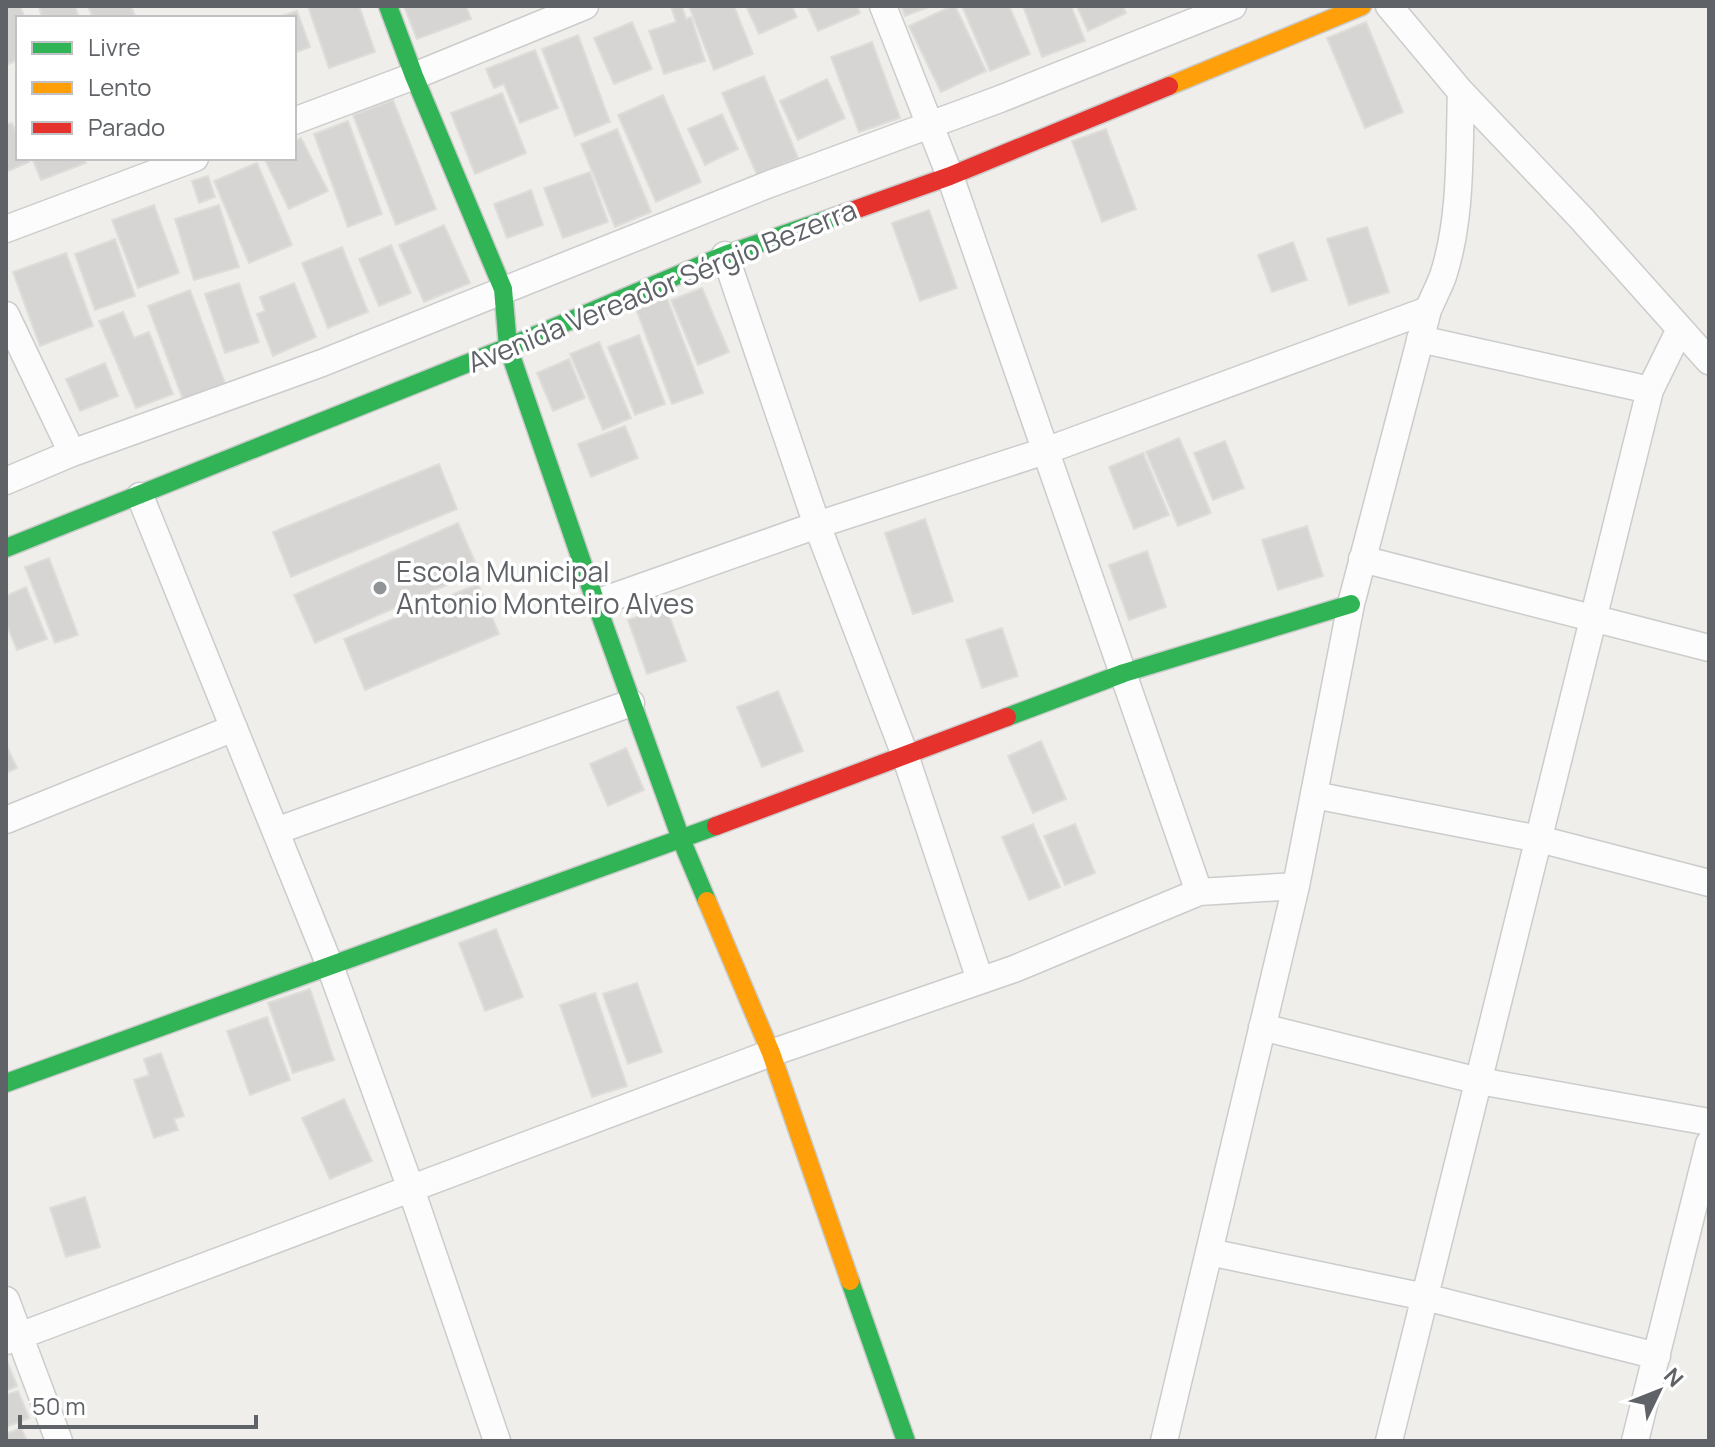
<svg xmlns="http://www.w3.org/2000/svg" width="1715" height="1447" font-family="Manrope,sans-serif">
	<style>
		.building { fill: #d6d5d3; stroke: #deddd9; stroke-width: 2 }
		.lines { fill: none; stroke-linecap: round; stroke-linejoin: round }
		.street-casing { stroke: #cbcccc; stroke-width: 29 }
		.fast-casing { stroke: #cacacb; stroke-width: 21 }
		.slow-casing { stroke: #cacacb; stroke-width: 21 }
		.jam-casing { stroke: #cacacb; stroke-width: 21 }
		.street { stroke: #fdfcfc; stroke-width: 26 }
		.fast { stroke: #30b455; stroke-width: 18 }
		.slow { stroke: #ff9f0a; stroke-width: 18 }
		.jam { stroke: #e5322d; stroke-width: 18 }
		.poi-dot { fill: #919496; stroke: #fff; stroke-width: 3 }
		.labels { text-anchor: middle; stroke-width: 7; stroke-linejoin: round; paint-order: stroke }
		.street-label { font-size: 28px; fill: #5f6368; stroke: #fff }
		.poi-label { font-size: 28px; fill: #5f6368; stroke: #fff; text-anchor: start }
	</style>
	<rect width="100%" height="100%" fill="#efeeea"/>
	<!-- building -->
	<path class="building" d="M6,6H20L25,18H18V60L6,65Z
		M39,6H75L79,18H42Z
		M88,6H131L136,18H93Z
		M308,6H359L375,52L329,68Z
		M404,6H466L471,19L417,39Z
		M671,6H682L686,19L691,17L705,61L664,74L649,31L676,22Z
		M689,6H734L753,54L714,70Z
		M746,6H792L797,17L759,34Z
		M807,6H857L860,13L818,31Z
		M901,6H931L905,16Z
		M952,6H955L986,71L941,92L909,26Z
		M962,6H1009L1030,54L990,71Z
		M1023,6H1071L1085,41L1042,57Z
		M1077,6H1123L1126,13L1088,31Z
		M297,11L310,47L294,53V18H275Z
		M632,22L652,69L614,84L594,38Z
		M1366,22L1403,112L1365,128L1327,38Z
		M578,35L610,122L575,136L542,49Z
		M872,42L900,118L859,132L831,57Z
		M535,50L558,108L520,123L504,84L494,88L486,69Z
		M764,76L798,158L757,175L722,93Z
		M827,79L845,118L798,140L780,101Z
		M502,93L526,153L475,174L451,113Z
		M663,95L701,182L656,202L618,115Z
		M393,100L436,209L396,225L353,115Z
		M722,114L738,149L705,165L688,129Z
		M348,121L382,214L348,227L314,134Z
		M12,123L18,137V158H28L29,162L6,172V125Z
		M617,129L651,212L615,227L581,144Z
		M1106,129L1136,209L1102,222L1072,141Z
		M301,138L328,191L289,209L264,158H294V142Z
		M32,158H84L86,163L41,180Z
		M257,163L292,245L249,263L214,181Z
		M590,172L608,222L563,238L544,188Z
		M208,176L215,197L199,203L192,181Z
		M531,190L543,225L507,238L494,204Z
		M154,205L179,273L138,288L112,220Z
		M219,205L239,267L194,280L175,219Z
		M929,210L957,288L920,301L892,223Z
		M444,225L470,283L424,302L399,245Z
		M1367,227L1389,292L1349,305L1327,239Z
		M115,239L135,296L95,310L75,254Z
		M1293,242L1307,280L1272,292L1258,255Z
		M391,245L411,293L379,306L359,259Z
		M342,247L368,312L328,328L302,263Z
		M66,253L93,326L40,346L13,272Z
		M239,283L259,342L225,353L205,294Z
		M294,283L316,337L273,356L257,314L265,311L260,297Z
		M702,288L729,352L698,365L671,300Z
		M190,290L226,386L184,402L148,306Z
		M667,298L703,393L672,404L636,309Z
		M123,312L134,338L149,332L173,394L136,408L99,321Z
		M639,335L665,404L635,415L608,347Z
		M599,342L631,418L603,430L570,354Z
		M569,359L585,398L553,411L537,373Z
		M105,363L118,396L80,411L66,379Z
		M625,426L638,458L591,477L578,444Z
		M1179,438L1211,513L1178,526L1146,452Z
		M1225,441L1244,488L1213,500L1194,453Z
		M1143,453L1169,515L1134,529L1109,467Z
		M439,464L457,509L291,577L273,532Z
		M925,519L953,601L913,614L885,533Z
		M458,523L479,571L315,643L294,595Z
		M1307,526L1323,576L1278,590L1262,540Z
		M1147,551L1166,607L1129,620L1109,565Z
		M49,558L78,635L55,643L25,567Z
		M478,584L499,634L365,690L344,639Z
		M26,587L47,639L17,650L6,623V596Z
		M666,607L686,661L647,674L628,620Z
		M1002,628L1018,676L982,688L966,640Z
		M778,691L803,751L762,767L737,707Z
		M1041,741L1066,799L1033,813L1008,756Z
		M6,745L17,768L6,773Z
		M626,748L644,790L608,806L590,764Z
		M1033,824L1060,887L1029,900L1002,837Z
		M1075,824L1095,873L1065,885L1044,836Z
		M496,929L523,997L485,1011L459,943Z
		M637,983L662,1052L628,1064L603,994Z
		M310,989L334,1060L293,1073L268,1003Z
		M595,993L627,1086L592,1097L560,1005Z
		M267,1017L290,1080L250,1095L227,1031Z
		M161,1053L184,1116L174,1119L178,1130L154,1138L134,1080L149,1075L144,1059Z
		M344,1099L372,1161L330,1179L302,1118Z
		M85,1197L100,1247L66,1257L50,1208Z
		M6,1359L17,1386L6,1391Z
		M18,1391L29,1418L6,1427V1395Z
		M21,1428L27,1441H6V1434Z"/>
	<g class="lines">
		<!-- street casing -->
		<g class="street-casing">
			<path id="street" d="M883,6L950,176L1199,892
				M1389,6L1461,92L1581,218L1709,361
				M294,121L414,76L585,6
				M6,229L195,158
				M725,255L817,525L905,755L980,980
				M6,315L72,453
				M1420,339L1650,390
				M6,481L72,453L322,363L767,185L1000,99L1233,6
				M140,496L330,966L411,1189L497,1441
				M1362,559L1709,648
				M596,603L817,525L1048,450L1428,310
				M1314,795L1539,839L1709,883
				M6,820L234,728
				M276,831L631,703
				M1262,1027L1479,1081L1709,1122
				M1209,1252L1425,1297L1657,1356
				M6,1300L59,1441
				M6,1341L771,1053L1014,969L1199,892L1296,886
				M1164,1441L1296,886L1351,604L1428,310C1433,298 1439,287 1443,276C1462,218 1459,151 1461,92
				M1389,1441L1650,390L1680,329
				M1635,1441L1709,1144"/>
		</g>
		<!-- fast casing -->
		<g class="fast-casing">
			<path id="fast" d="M388,6L414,76L503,289L508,347L596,603L681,839L707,901
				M6,548L508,347L725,255L843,214
				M1007,717L1124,673L1351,604
				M6,1083L716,826
				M850,1281L906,1441"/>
		</g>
		<!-- slow casing -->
		<g class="slow-casing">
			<path id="slow" d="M1169,86L1362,6
				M707,901L771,1053L850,1281"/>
		</g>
		<!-- jam casing -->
		<g class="jam-casing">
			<path id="jam" d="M843,214L950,176L1169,86
				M716,826L1007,717"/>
		</g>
		<!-- street -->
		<use href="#street" class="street"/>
		<!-- fast -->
		<use href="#fast" class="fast"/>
		<!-- slow -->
		<use href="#slow" class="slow"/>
		<!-- jam -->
		<use href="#jam" class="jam"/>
	</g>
	<!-- markers -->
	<circle class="poi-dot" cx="380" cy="588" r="8"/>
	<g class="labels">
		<!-- street labels -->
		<g class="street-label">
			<text transform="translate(662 286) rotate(-22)" y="10">Avenida Vereador Sérgio Bezerra</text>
		</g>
		<!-- poi labels -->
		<g class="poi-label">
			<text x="396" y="582">Escola Municipal<tspan x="396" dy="32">Antonio Monteiro Alves</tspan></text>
		</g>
	</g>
	<!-- border -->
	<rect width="1715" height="1447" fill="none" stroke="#5f6368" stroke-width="16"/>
	<!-- legend -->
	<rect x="16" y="16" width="280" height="144" fill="#ffffff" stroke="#bfc1c3" stroke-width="2"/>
	<rect x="32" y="42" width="40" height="12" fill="#30b455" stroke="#bfc1c3" stroke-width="2"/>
	<text x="88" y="56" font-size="24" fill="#5f6368">Livre</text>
	<rect x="32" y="82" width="40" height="12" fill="#ff9f0a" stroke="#bfc1c3" stroke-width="2"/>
	<text x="88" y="96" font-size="24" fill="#5f6368">Lento</text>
	<rect x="32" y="122" width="40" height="12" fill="#e5322d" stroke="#bfc1c3" stroke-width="2"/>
	<text x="88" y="136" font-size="24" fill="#5f6368">Parado</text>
	<!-- north arrow -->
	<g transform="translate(1659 1391) rotate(47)" stroke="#ffffff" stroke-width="6" paint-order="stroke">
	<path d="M0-6L14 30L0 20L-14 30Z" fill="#5f6368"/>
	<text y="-12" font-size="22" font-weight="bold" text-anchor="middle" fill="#5f6368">N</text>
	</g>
	<!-- scale -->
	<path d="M20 1415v12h236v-12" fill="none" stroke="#5f6368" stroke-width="4"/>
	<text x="32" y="1415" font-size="24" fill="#5f6368" stroke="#ffffff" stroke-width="6" paint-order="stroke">50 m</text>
</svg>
